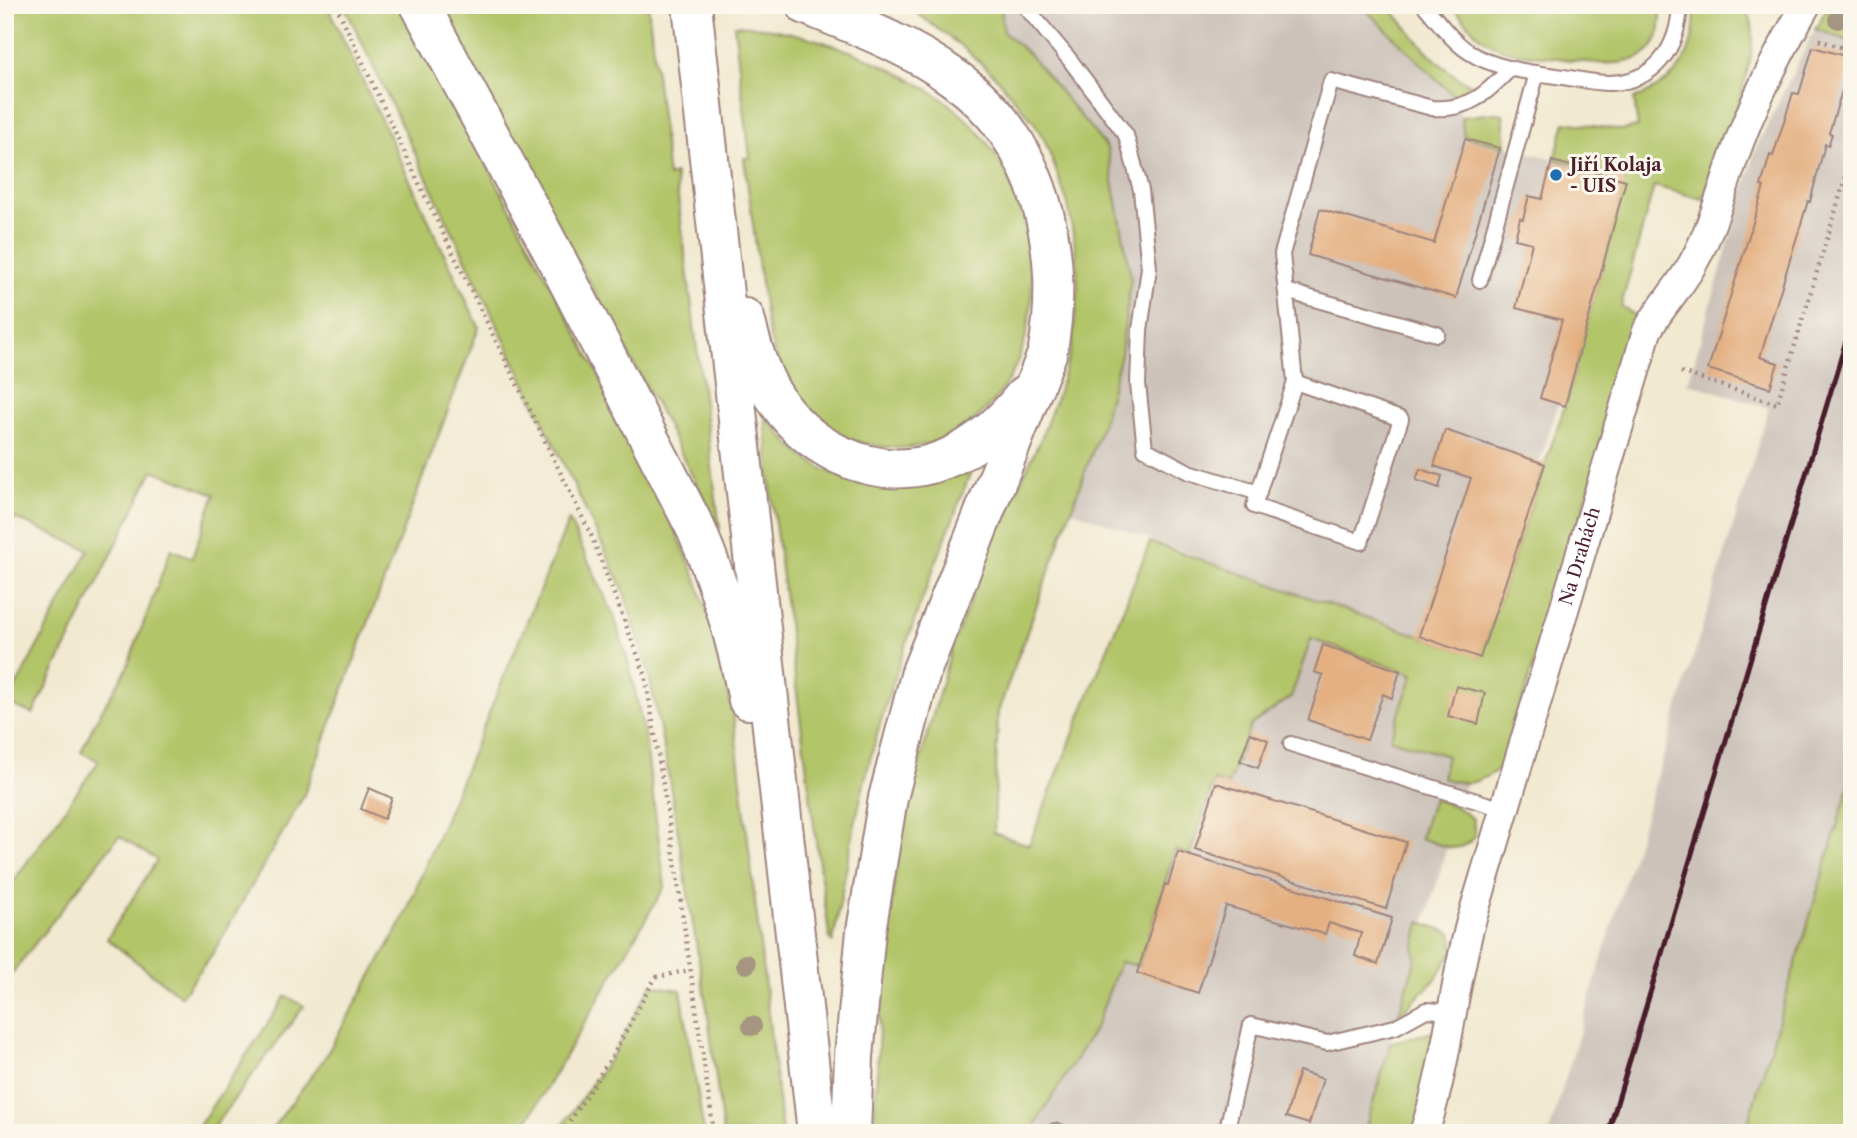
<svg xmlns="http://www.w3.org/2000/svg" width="1857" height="1138" font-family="'Libre Caslon Text',serif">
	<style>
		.industrial { fill: #ccc2b9 }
		.green { fill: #b2c569; stroke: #7e724a; stroke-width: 2 }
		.building { fill: #e4b082 }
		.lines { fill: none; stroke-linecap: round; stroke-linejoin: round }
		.lane-casing { stroke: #9e847e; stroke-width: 18 }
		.street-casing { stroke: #9e847e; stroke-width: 32 }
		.primary-casing { stroke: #9e847e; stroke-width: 42 }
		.path { stroke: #9e847e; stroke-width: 4.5; stroke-dasharray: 2 5; stroke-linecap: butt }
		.lane { stroke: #fff; stroke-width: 14 }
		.street { stroke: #fff; stroke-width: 28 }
		.primary { stroke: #fff; stroke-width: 38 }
		.rail { stroke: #4a1f2b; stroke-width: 5 }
		.tree { fill: #a69580 }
		.poi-dot { fill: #1f6fb2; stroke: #fbf7ec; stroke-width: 2.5 }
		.labels { text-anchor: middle; stroke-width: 6; stroke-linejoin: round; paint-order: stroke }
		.poi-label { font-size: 18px; font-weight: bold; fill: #4a1f2b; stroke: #fbf7ec; text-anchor: start }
		.street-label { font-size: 18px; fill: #4a1f2b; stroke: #fbf7ec }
	</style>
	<rect width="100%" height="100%" fill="#fbf7ec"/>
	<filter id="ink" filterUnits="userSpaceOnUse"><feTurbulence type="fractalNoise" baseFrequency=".0143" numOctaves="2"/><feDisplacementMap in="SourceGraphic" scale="14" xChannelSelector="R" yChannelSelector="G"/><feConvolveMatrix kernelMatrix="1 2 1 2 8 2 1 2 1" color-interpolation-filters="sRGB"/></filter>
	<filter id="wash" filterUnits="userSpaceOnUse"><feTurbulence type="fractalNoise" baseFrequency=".00686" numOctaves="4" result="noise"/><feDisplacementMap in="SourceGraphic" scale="28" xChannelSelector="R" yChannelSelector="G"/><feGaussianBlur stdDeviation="1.57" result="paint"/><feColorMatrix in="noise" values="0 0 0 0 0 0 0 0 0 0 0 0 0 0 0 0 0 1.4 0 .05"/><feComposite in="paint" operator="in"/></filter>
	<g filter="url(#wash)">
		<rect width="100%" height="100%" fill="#f1e9d0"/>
		<!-- industrial -->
		<path class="industrial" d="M1001,5H1361L1458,100L1464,136L1626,177L1606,258L1477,655L1431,640L1500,664L1364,1133H1030L1096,1026L1164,846L1269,583L1071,510L1102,425L1121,354L1131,278L1107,148L1029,54L1004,32Z
			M1815,29L1852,42V1133H1549L1769,408L1688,383L1756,148Z"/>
		<!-- green -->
		<path class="green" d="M5,5H327L479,327L303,797L213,953L181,996L107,939L157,860L119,836L5,982V893L99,761L81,752L96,720L126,670L171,549L192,558L215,494L153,470L33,714L7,703L89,550L5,514Z
			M344,5H402L650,471L696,578L719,649L734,721L782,1133H723L708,1015L666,760L648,670L622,586Z
			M439,5H648L668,177L675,174L720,530L662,416Z
			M906,5H1001L1003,32L1029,54L1107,148L1131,278L1121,354L1102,425L998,712L994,833L1029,845L1150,542L1480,657L1565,405L1626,178L1555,159L1565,122L1622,130L1638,127L1634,99C1680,81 1696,54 1695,5H1744C1748,11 1751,18 1752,25C1758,63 1719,161 1703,199L1654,186L1621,306L1642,320L1501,768C1478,783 1469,787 1442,778L1447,756L1390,739L1413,674L1311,639L1291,697L1251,725L1228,785L1214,781L1190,854L1175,850L1139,966L1120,962L1096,1026L1030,1133H874L881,989L901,829L951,650L997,533L1042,436L1059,390L1072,346L1078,288L1075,246L1068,204L1045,141L1033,121L994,75L965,49Z
			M1361,5H1388C1413,34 1437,70 1473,86L1468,94L1458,100Z
			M1450,5H1660C1669,80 1597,64 1551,57C1533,55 1510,54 1493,45C1476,37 1464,18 1450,5Z
			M1829,5H1852V42L1815,29Z
			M734,25C780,27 824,40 867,58C917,80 961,104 993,151C1048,234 1052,375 958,431C926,450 891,452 856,441C804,425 775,371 766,320L744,158H750Z
			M1495,113L1503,114L1506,147L1464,136L1461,117Z
			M765,416C777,429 788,445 802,455C836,481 876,490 918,485C935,483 954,473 970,474C934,568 896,662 870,760C854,820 844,881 833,942L830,939L819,864L771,492Z
			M569,520L614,616L630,668L645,738L665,886L520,1133H269L324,1059L403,920Z
			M1852,776V1133H1745Z
			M1433,799L1455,806L1473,819L1475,836C1458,857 1442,845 1420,838Z
			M1420,922L1452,933L1454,950L1435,980L1398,1016L1416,958L1414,949Z
			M651,985L681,990L704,1133H557L614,1053Z
			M286,996L304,1006L209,1133H194Z
			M1442,1030L1416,1133H1364L1391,1042Z"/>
		<g id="blocks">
			<!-- building -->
			<path class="building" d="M1813,47L1852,58L1829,133L1832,134L1828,146L1825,144L1810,202L1808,201L1760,357L1778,363L1770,388L1708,369L1764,187L1761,186L1770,155L1773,156L1793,93L1799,94Z
				M1465,139L1500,148L1456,298L1308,255L1320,209L1434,243Z
				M1552,161L1626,180L1565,406L1540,398L1562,320L1516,308L1532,243L1515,239L1520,218L1523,219L1529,196L1542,199Z
				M1445,430L1545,464L1480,658L1419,636L1471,478L1434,466Z
				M1420,469L1442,476L1439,488L1416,480Z
				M1323,645L1400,671L1392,698L1383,694L1367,740L1308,720L1323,675L1314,672Z
				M1456,686L1485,693L1478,724L1448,716Z
				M1250,733L1268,740L1258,768L1240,761Z
				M1216,783L1406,842L1386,909L1195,850Z
				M369,788L392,798L384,819L361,809Z
				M1178,852L1392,918L1378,964L1355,956L1361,933L1329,923L1325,934L1226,906L1198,993L1137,973L1165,884L1168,885Z
				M1299,1071L1323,1079L1309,1124L1286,1117Z"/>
		</g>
	</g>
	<g filter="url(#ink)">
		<use href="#blocks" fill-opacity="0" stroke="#9e847e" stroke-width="2"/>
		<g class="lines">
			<!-- lane casing -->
			<g class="lane-casing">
				<path id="lane" d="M1024,5L1070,60L1126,135L1141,190L1149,268L1140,330L1138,384L1145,449L1189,472L1259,493
					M1424,5C1438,21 1451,40 1469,52C1493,68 1527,72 1556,76C1573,78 1592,83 1609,83C1656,82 1678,48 1680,5
					M1480,280L1537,73
					M1286,291L1437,334
					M1295,382L1401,419L1361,542L1254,506L1295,382L1282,254L1331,81L1432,108C1469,111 1487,93 1511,68
					M1291,744L1503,809
					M1055,1131L1062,1133
					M1226,1133L1251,1025L1327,1043L1395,1027L1426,1010L1453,1012"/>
			</g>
			<!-- street casing -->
			<g class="street-casing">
				<g id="street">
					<path id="s1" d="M1424,1133C1447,1065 1452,994 1470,925L1647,331C1660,307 1679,288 1692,265C1715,224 1725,178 1742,135C1759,90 1782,47 1806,5"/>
				</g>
			</g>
			<!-- primary casing -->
			<g class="primary-casing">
				<path id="primary" d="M420,5L556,258L696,529C719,583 737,642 748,700
					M692,5L817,1133
					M806,5C858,26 909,45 954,78C1041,139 1067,254 1047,354L921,672L888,798L866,931L854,1056L851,1133
					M745,318C751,344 758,369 772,393C803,446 868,481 931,464C969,453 1000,426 1024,396"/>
			</g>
			<!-- path -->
			<path class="path" d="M336,5L425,196L591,535L645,674L670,828L714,1133
				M1819,40L1852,51
				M1681,372L1777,404L1852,156
				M1850,456L1852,457
				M562,1133L614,1053L651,985L657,977L690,970"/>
			<!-- lane -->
			<use href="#lane" class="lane"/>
			<!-- street -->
			<use href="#street" class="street"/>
			<!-- primary -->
			<use href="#primary" class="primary"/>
			<!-- rail -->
			<path class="rail" d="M1608,1133L1852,321"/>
		</g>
		<!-- trees -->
		<g class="tree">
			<circle cx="1838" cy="19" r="10"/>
			<circle cx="746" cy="964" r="10"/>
			<circle cx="752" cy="1026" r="10"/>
		</g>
	</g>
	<!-- markers -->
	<circle class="poi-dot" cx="1556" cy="175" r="7"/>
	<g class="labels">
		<!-- poi labels -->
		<g class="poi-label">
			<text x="1570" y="171">Jiří Kolaja<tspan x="1570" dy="21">- UIS</tspan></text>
		</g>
		<!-- street labels -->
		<g class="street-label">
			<text dy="6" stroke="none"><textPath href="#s1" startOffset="598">Na Drahách</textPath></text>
		</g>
	</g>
	<!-- margin -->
	<rect width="1857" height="1138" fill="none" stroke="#fbf7ec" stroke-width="28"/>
</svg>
